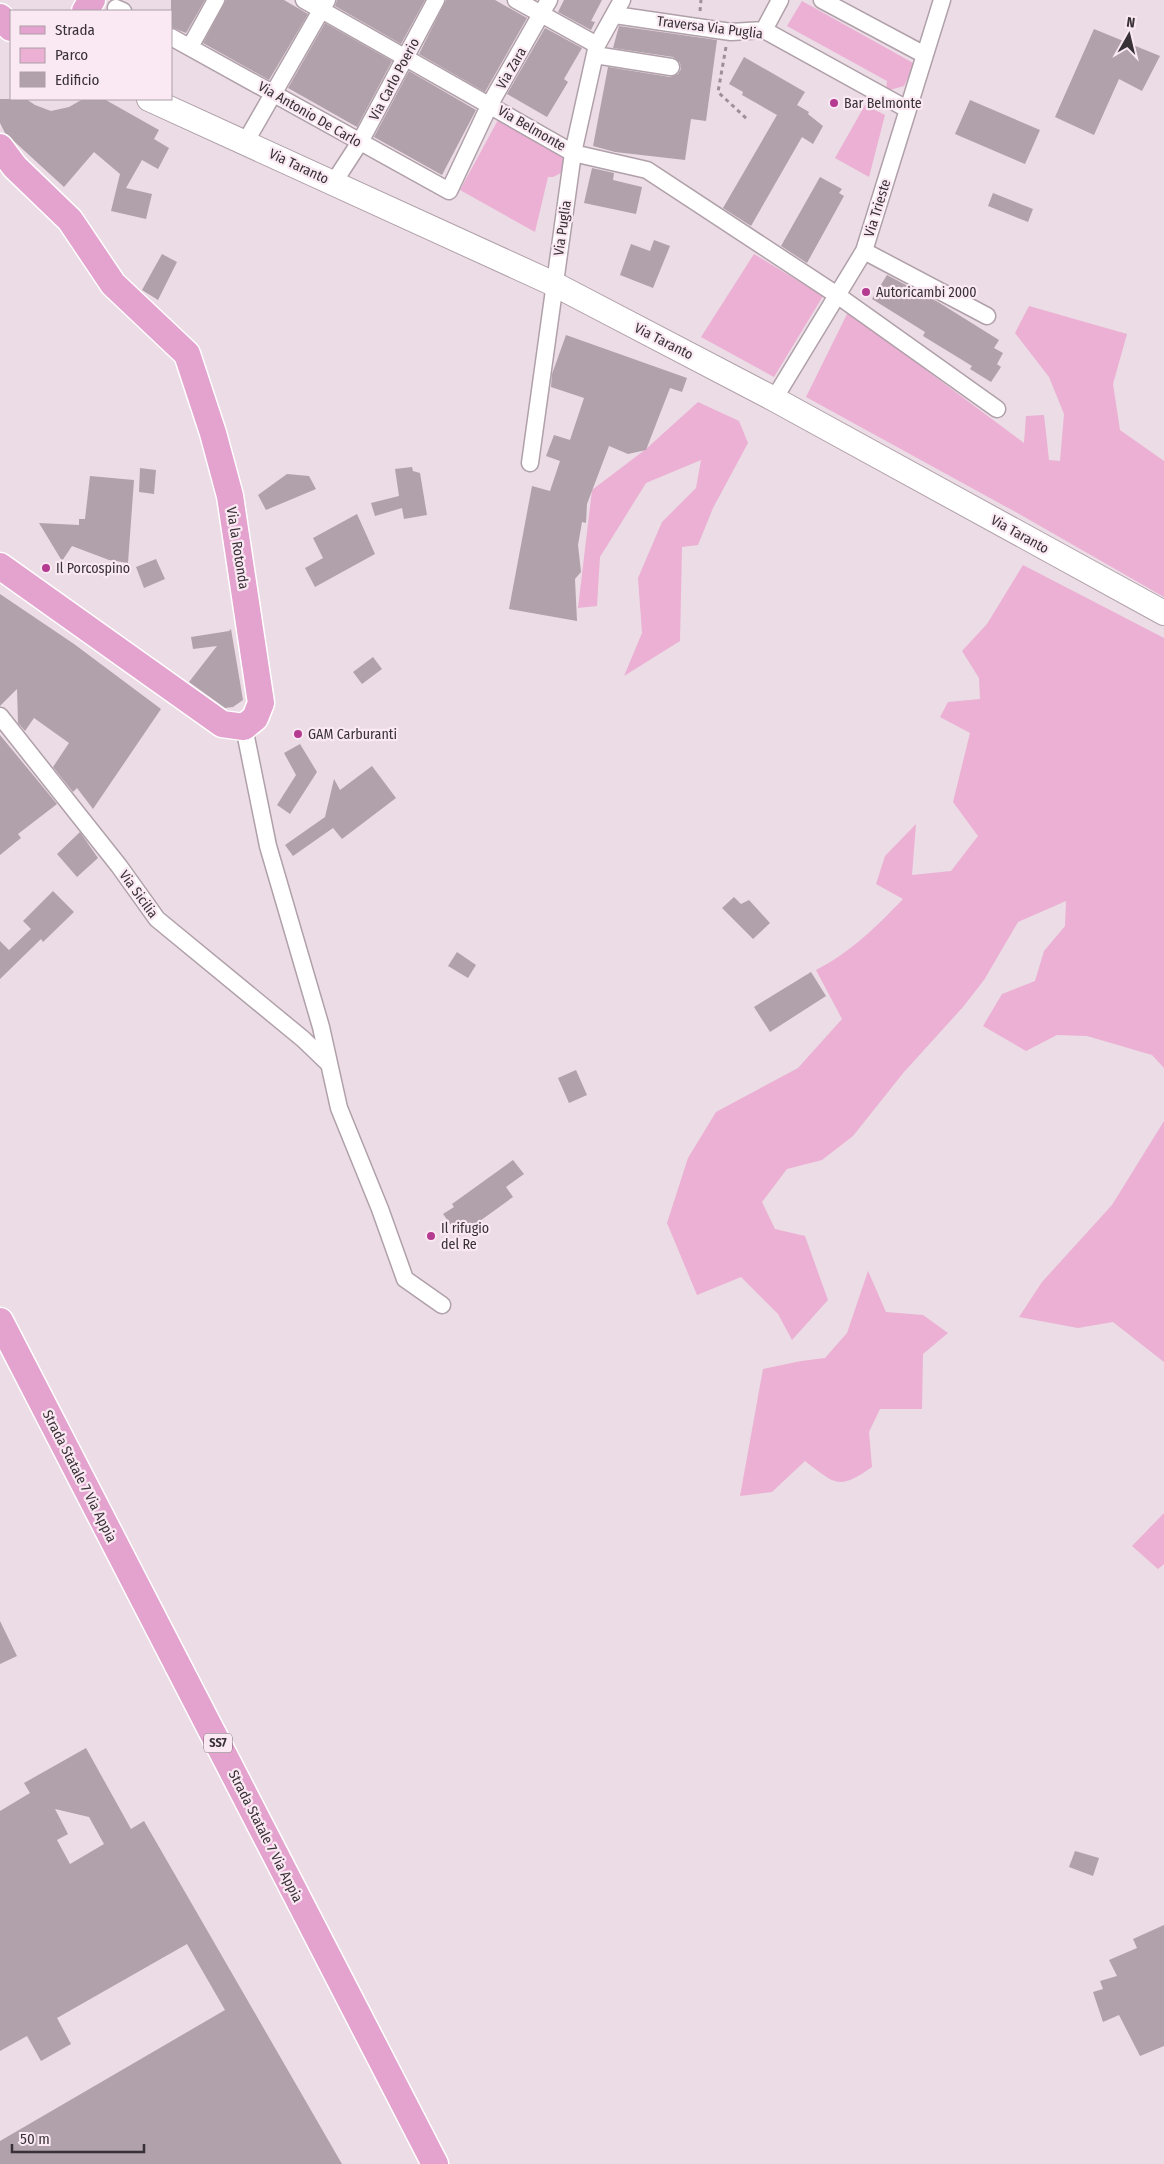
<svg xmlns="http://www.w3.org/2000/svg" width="1164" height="2164" font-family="'Fira Sans Condensed',sans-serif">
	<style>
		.green { fill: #ebb0d4 }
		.building { fill: #b1a1aa; fill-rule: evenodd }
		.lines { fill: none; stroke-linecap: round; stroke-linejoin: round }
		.street-casing { stroke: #b0a0a9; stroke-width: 19 }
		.secondary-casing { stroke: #b0a0a9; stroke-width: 26 }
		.primary-casing { stroke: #fff; stroke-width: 29 }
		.path { stroke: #9c9096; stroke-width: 3; stroke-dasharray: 4 4; stroke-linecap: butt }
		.street { stroke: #fff; stroke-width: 16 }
		.secondary { stroke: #fff; stroke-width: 24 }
		.primary { stroke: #e4a2ce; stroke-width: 26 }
		.poi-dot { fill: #b43b90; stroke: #fae9f3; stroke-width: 2 }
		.labels { text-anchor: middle; stroke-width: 4.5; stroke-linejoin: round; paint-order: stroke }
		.shield { fill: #fae9f3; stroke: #72686e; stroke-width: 1 }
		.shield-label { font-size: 12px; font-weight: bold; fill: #383135 }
		.street-label { font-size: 14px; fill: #383135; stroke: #fae9f3 }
		.poi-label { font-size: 14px; fill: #383135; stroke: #fae9f3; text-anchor: start }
	</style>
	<rect width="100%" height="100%" fill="#ecdce5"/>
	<!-- green -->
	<path class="green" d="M802,1L915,64L904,86L886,91L887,81L787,26Z
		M865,105L885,115L869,177L835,158Z
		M498,120L566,157L563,172L553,177H548L535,232L460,190Z
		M754,254L823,296L774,377L701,337Z
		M1029,306L1127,334L1113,384L1120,430L1164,461V597L1021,515L806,397L848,312L1024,443L1026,416L1044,415L1049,460L1060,461L1064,414L1049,377L1015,333Z
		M698,402L739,421L748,443L713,508L698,545L682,547L680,641L624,676L642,633L638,578L662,522L696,488L701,460L646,483L600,557L597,606L578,608L592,490L646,449Z
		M1023,565L1164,638V1068L1152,1055L1087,1036L1057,1035L1026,1051L983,1026L1002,994L1035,981L1044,951L1065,926L1066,901L1018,922L984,980L963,1007L904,1072L853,1136L822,1160L787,1169L762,1202L775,1229L805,1236L828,1300L792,1340L778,1314L741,1277L697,1295L667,1223L688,1158L716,1112L798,1068L842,1019L816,970C851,952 876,927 903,899L876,884L885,856L916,824L912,875L951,871L978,836L953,802L970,733L940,717L948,702L980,699L979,678L962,651L987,624Z
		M1164,1121V1362L1113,1322L1078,1328L1019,1317L1042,1282L1112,1205Z
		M868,1271L886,1312L923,1315L948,1333L923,1354L922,1409H880L869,1432L872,1467C838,1491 835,1484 805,1461L772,1492L740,1496L763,1369L801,1361L825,1358L847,1333Z
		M1164,1513V1564L1158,1569L1132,1546Z"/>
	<!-- building -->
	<path class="building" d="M171,0H205L186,33L171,27Z
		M226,0H284L308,14L269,80L203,43Z
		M337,0H425L401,44L335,6Z
		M446,0H495L527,18L485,92L419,54Z
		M564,0H602L591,21L595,22L591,30L558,12Z
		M325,23L392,61L357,127L288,88Z
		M619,26L717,40L706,121L691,119L685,160L615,152L593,146L608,67L670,77L678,74L681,69L680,63L673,57L613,48Z
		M545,28L582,48L564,79L568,82L547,117L507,94Z
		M1094,29L1160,56L1142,91L1119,79L1094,135L1055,117Z
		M744,57L805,92L797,105L809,112L808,114L823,126L813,144L802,137L751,226L723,208L777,115L742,95L743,92L729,84Z
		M409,71L476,110L442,175L374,137Z
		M0,99H26L35,105L51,111L69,107L83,99H104L159,130L154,139L169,148L158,169L142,160L126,188L152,194L146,219L111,211L120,174L94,152L64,187L5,133L0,123Z
		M970,100L1040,130L1025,164L955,134Z
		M592,168L614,173L613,180L642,187L636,214L584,203Z
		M820,177L842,189L839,193L844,196L807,263L781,246Z
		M993,193L1033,209L1028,222L988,206Z
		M654,240L670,246L653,288L620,275L631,244L650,251Z
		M162,254L177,262L158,300L142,290Z
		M887,275L938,302L999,340L994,348L1003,353L997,364L1001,367L991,382L970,369L972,366L923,336L925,332L872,299Z
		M566,335L687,378L682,392L670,388L646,450L628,454L609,446L587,504L586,523L582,522L578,545L581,572L575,579L577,621L509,609L532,486L550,491L560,461L546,456L554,435L570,440L584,398L551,387L552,374Z
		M412,467L413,471L420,473L427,515L404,519L402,508L375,516L371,503L399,496L395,469Z
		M140,468L156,470L154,494L139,492Z
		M287,474L309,476L316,489L266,510L258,495Z
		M90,476L134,480L128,563L109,560L72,546L62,561L39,523L79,525V519H85Z
		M357,514L375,554L315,587L305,568L323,558L313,538Z
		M156,559L165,579L144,588L136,567Z
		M0,594L74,644L161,709L93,809L77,788L73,792L53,767L69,743L34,718L25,731L18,723L17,689L0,706Z
		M231,629L243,700L233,707L225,708L189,682L217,646L193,649L191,637L229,631Z
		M373,657L382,669L362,684L353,672Z
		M0,735L57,804L18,834L21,838L0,855Z
		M300,744L317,772L290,814L277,805L296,775L284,753Z
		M372,766L396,798L342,839L333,828L293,856L285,845L325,817L334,779L340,790Z
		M80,832L98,858L77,877L57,854Z
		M53,891L74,912L43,942L41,939L0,979V941L9,950L31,929L23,921Z
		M734,897L741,904L749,900L770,923L753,939L722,908Z
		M457,952L476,965L468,978L448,966Z
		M811,972L826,996L770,1032L754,1007Z
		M576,1070L587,1095L569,1103L558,1078Z
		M513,1160L524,1174L506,1187L513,1197L459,1236L443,1214L454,1207L452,1204Z
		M0,1621L17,1656L0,1664Z
		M86,1748L131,1829L144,1821L342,2164H0V2141L225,2010L187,1944L57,2018L71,2044L41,2061L27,2036L0,2051V1811L30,1793L24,1783ZM55,1809L89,1817L104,1844L70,1864L57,1840L68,1834Z
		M1075,1851L1099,1858L1093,1876L1069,1867Z
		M1164,1925V2046L1140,2056L1119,2015L1103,2022L1093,1992L1103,1989L1100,1981L1117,1976L1109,1960L1137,1948L1133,1939Z"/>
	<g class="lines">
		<!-- street casing -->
		<g class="street-casing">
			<path id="street" d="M304,0L573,153L647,170L837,295L997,409
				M516,0L597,45
				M822,0L923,54
				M116,8L123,11
				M615,15L731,32L764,30L907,109
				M764,30L780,0
				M171,37L449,191L490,104L549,0
				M190,47L216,0
				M595,55L671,67
				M246,141L327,0
				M334,182L360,142L436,0
				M864,251L987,316
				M774,399L864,251L942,0
				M530,463L573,153L597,45L622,0
				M0,716L119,866L157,919L303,1039L329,1064
				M244,727L268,846L321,1027L339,1108L380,1209L405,1279L442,1305"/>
		</g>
		<!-- secondary casing -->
		<g class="secondary-casing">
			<path id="secondary" d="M149,99L554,284L774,399L1164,613"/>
		</g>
		<!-- primary casing -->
		<g class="primary-casing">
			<path id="primary" d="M85,11L92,0
				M0,17L11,28
				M0,147L15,167L70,220L113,284L187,354L213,433L230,496L261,703L255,718L244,727L222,724L0,566
				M0,1321L435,2164"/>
		</g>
		<!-- path -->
		<path class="path" d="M700,11L701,0
			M726,47L718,92L748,120"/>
		<!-- street -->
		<use href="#street" class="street"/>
		<!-- secondary -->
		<use href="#secondary" class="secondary"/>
		<!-- primary -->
		<use href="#primary" class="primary"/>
	</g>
	<!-- markers -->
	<g class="poi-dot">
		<circle cx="834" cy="103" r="5"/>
		<circle cx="866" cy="292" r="5"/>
		<circle cx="46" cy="568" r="5"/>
		<circle cx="298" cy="734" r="5"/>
		<circle cx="431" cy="1236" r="5"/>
	</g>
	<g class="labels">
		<!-- shield labels -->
		<rect class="shield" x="204" y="1733.5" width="28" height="19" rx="4"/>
		<g class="shield-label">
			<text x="218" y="1747">SS7</text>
		</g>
		<!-- street labels -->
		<g class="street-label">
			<text transform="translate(710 27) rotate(7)" y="5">Traversa Via Puglia</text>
			<text transform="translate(511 68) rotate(-60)" y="5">Via Zara</text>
			<text transform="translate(394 79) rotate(-62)" y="5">Via Carlo Poerio</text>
			<text transform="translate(310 114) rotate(30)" y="5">Via Antonio De Carlo</text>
			<text transform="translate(532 128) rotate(30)" y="5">Via Belmonte</text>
			<text transform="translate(299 166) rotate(25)" y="5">Via Taranto</text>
			<text transform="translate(877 208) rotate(-73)" y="5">Via Trieste</text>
			<text transform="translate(562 228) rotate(-82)" y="5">Via Puglia</text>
			<text transform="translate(664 341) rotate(27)" y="5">Via Taranto</text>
			<text transform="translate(1020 534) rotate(29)" y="5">Via Taranto</text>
			<text transform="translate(238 548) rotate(81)" y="5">Via la Rotonda</text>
			<text transform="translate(139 894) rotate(54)" y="5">Via Sicilia</text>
			<text transform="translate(80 1476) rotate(63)" y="5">Strada Statale 7 Via Appia</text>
			<text transform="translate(266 1836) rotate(63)" y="5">Strada Statale 7 Via Appia</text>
		</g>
		<!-- poi labels -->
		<g class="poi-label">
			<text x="844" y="108">Bar Belmonte</text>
			<text x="876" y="297">Autoricambi 2000</text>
			<text x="56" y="573">Il Porcospino</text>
			<text x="308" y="739">GAM Carburanti</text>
			<text x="441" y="1233">Il rifugio<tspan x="441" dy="16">del Re</tspan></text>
		</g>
	</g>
	<!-- legend -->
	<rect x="10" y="10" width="162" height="90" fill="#fae9f3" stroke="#ac9fa7"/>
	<rect x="20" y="26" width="25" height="8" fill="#e4a2ce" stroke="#ac9fa7"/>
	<text x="55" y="35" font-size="15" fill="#383135">Strada</text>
	<rect x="20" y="48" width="25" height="15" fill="#ebb0d4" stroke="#ac9fa7"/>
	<text x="55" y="60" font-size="15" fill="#383135">Parco</text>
	<rect x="20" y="72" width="25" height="15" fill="#b1a1aa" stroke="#ac9fa7"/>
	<text x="55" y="85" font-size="15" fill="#383135">Edificio</text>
	<!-- north arrow -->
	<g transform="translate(1129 35) rotate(8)" stroke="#fae9f3" stroke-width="4" paint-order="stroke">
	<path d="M0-4L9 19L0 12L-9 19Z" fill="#383135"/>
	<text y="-8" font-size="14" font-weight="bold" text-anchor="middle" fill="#383135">N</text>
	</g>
	<!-- scale -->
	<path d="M12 2144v8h132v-8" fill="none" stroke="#383135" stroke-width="2.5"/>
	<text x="20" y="2144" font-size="15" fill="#383135" stroke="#fae9f3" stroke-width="4" paint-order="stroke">50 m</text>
</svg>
